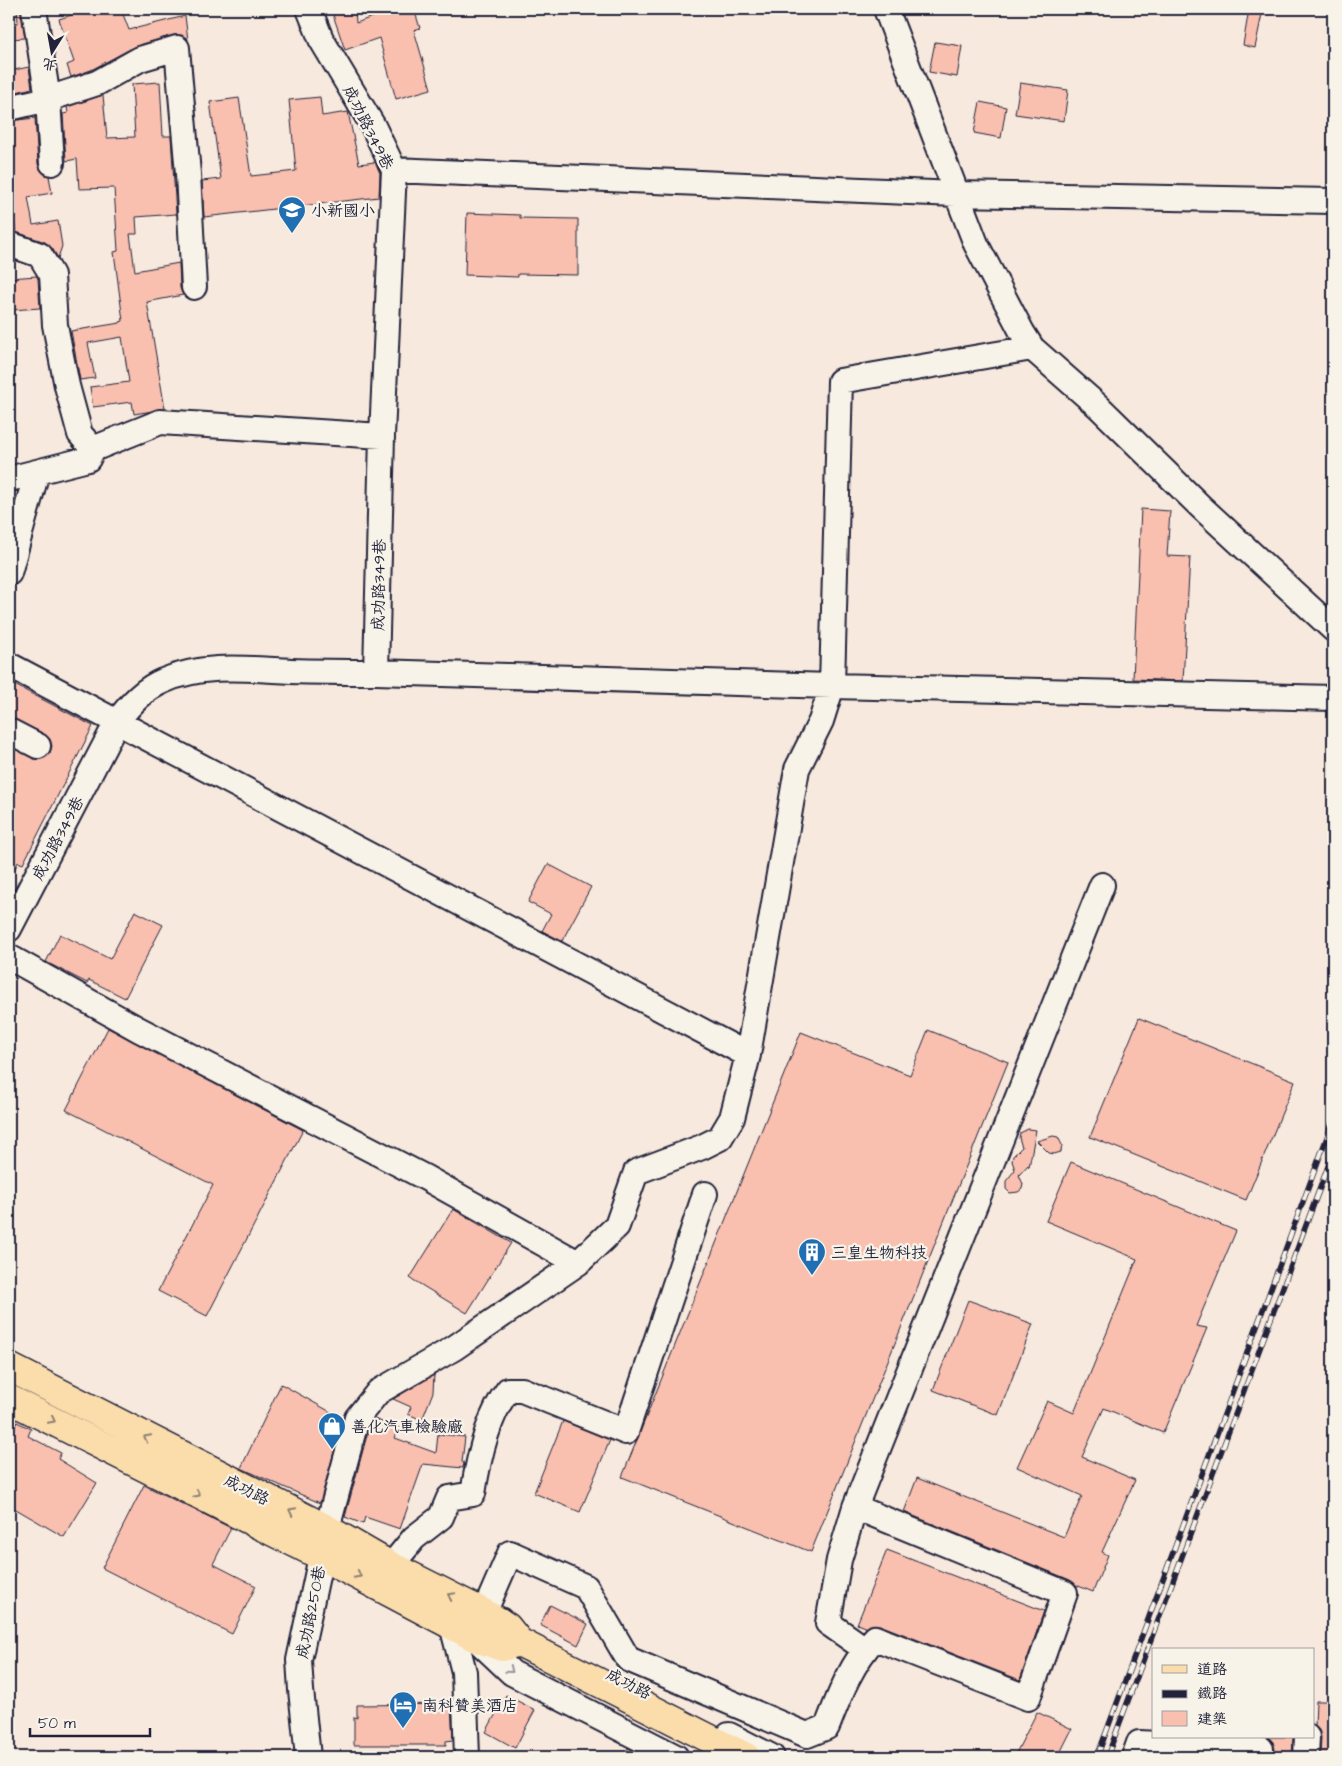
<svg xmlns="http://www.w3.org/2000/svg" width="1342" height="1766" font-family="'Architects Daughter','LXGW WenKai TC',sans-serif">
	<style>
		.building { fill: #f9bfaf; stroke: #22223b }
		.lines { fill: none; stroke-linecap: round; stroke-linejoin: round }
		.minor-casing { stroke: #22223b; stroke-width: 28 }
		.major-casing { stroke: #22223b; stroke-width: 31 }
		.minor { stroke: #f7f3e8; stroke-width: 24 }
		.major { stroke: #fbddab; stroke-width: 28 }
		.rail-casing { stroke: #22223b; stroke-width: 5.5 }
		.rail { stroke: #f7f3e8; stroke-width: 4; stroke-dasharray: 11; stroke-linecap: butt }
		.oneway { stroke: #8e8073 }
		.oneway2 { stroke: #97959a }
		.labels { text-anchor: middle; stroke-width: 4.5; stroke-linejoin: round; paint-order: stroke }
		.street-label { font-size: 16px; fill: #22223b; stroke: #f7f3e8 }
		.poi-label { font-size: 16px; fill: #22223b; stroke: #f7f3e8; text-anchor: start }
	</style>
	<rect width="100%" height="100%" fill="#f7e9dd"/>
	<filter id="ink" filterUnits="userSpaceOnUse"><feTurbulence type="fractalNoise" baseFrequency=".02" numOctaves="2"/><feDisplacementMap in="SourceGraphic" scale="10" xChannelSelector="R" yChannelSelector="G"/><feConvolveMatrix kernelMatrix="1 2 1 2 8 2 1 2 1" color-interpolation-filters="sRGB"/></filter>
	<g filter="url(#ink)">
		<!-- building -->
		<path class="building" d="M17,9H21L25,38L9,39V23H18Z
			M91,9H121L129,30L185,16L188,40L182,35H174L136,46L91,70L71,77L67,65L74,62L59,19Z
			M331,9H355L356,23L386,12L388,16L414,9L420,28L414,30L431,89L396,99L379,38L345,50Z
			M1249,9H1263L1255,48L1243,45Z
			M935,42L962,46L957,77L929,72Z
			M29,67L32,88L9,94V71Z
			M160,82L163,136H171L176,214L136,217L137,234H130L135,271L179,263L180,288L183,295L147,302L165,409L134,414L132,402L93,407L90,387L129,382L122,337L88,343L95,378L80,380L71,331L120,323V322L123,321L114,252L118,251L114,188L79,189L77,159L66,161L63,114L68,113L67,107L103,95L107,138L135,137L132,84Z
			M1020,83L1068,90L1064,121L1015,114Z
			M320,97L322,116L348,112L359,164L375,162L380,173L379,197L204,217L202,181L221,179L210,102L239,98L251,176L296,171L289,100Z
			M980,102L1006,107L1001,138L974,133Z
			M35,118L38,164L41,171L49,176L52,193L28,197L33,225L58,221L62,246L58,258L52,248L45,242L16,232L9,193V182L13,181L9,149V121Z
			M467,213L520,215V218L578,219V275L518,274V277L465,275Z
			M37,276L38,279L40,308L12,310L9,278Z
			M1141,509L1170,511L1167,556L1190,557L1183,681L1133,679Z
			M9,682L93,726L23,864L18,862L9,881V746L32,758L38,760L46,757L50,753L52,746L50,739L44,734L15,719L9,717Z
			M548,864L591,887L562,941L542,931L551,914L528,902Z
			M135,911L163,925L125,998L89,980L87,983L46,962L60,934L110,959Z
			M1139,1018L1295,1081L1246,1200L1090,1137Z
			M108,1028L303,1130L207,1316L158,1291L213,1185L66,1110Z
			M928,1030L1008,1062L811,1552L622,1477L801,1032L910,1075Z
			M1028,1129L1036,1130L1029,1167L1028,1165L1019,1175L1023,1184L1022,1189L1018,1192L1010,1193L1006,1189V1181L1015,1170L1012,1161L1013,1156L1022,1147L1019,1138L1020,1133Z
			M1053,1136L1058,1137L1062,1145L1061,1152L1054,1154L1049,1153L1037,1141Z
			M1071,1162L1236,1231L1196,1326L1207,1328L1163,1433L1104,1408L1082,1457L1135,1480L1102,1552L1108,1555L1093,1592L1076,1585L1070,1580L904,1512L917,1478L1064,1537L1082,1496L1017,1467L1047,1401L1074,1413L1137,1259L1046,1221Z
			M453,1209L511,1243L467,1313L410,1278Z
			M968,1300L1033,1324L998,1415L933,1390Z
			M434,1375L433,1392L422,1420L408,1414L411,1407L393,1399Z
			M281,1384L343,1419L320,1503L241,1468Z
			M374,1419L399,1428L395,1438L436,1453L438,1434L465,1437L462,1462L464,1463L463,1468L423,1464L400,1529L365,1517L363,1524L345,1517L370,1424Z
			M563,1421L610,1440L580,1512L534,1493Z
			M17,1422L31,1429L28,1436L61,1453L58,1459L97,1483L64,1537L9,1505V1439Z
			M144,1485L231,1528L213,1564L256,1586L232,1634L102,1568Z
			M887,1550L1044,1611L1020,1680L880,1625H872L867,1628L857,1624Z
			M550,1605L588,1624L578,1645L540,1625Z
			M506,1695L535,1710L515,1748L486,1732Z
			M1316,1701H1333V1757H1320L1321,1737L1319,1730L1315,1726Z
			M451,1704L453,1740L446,1741V1745H354V1717L357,1718V1705Z
			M1037,1712L1072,1729L1058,1757H1014Z
			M1268,1737H1293L1292,1757H1272L1275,1749L1273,1742Z
			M628,1748L646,1757H623Z"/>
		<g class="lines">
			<!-- minor casing -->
			<g class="minor-casing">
				<path id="minor" d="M34,9L48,99L52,163
					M886,9L976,244L1022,332L1032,348L1099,407L1201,507L1333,629
					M9,108L48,99L97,83L140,59L177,48L188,174L194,287
					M394,170L956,194L1333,201
					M9,244L40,255L52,275L55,325L67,386L80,434L93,449L160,422L382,436
					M9,479L88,459L93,449
					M9,573L37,472
					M9,665L748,1055
					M376,672L832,686L1333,698
					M9,731L38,746
					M9,929L117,722C129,705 144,689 163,681C203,663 249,669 291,671C320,672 348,672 376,672L382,436L394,170L373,126L321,39L309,9
					M9,957L138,1029L426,1178L578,1263
					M391,1566L414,1538L441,1517L449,1498L473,1494C478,1460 487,1417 508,1390H522L626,1432L705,1194
					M500,1620L484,1613L510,1553L586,1587L628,1659L807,1735L827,1727C839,1696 852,1662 875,1638L1028,1698L1065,1593L855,1507
					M452,1625L464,1672L467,1757
					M475,1638L512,1673L676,1757
					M865,1649L828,1623L839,1560L855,1507L1102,885
					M729,1735L772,1757
					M308,1757L301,1690L299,1660L327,1529L357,1418L378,1392L454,1348L578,1263L617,1226L636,1172L702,1147L720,1138L732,1118L748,1055L797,769L821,721L832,686L840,381L1032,348
					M1134,1757L1139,1743L1261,1749
					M1306,1757L1307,1737"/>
			</g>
			<!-- major casing -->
			<g class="major-casing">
				<path id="major" d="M9,1367L327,1529L391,1566L484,1613L507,1627L519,1642L746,1757
					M9,1399L321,1556L474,1637L502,1647L519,1642"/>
			</g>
			<!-- minor -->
			<use href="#minor" class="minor"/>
			<!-- major -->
			<use href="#major" class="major"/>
			<!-- rail casing -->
			<g class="rail-casing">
				<path id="rail" d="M1097,1757L1333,1121
					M1107,1757L1333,1153"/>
			</g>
			<!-- rail -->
			<use href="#rail" class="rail"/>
		</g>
		<!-- one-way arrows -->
		<defs><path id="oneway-chevron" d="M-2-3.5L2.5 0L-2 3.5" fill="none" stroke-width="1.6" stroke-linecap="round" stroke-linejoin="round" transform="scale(1.25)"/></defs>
		<g class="oneway">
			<use href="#oneway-chevron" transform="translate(52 1420) rotate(27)"/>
			<use href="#oneway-chevron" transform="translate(147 1438) rotate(-153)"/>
			<use href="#oneway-chevron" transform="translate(197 1494) rotate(27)"/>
			<use href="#oneway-chevron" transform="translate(292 1511) rotate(-153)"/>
			<use href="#oneway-chevron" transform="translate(358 1575) rotate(28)"/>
			<use href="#oneway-chevron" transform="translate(451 1596) rotate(-153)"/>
		</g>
		<use class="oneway2" href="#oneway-chevron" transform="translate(510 1670) rotate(39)"/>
	</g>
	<!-- icons -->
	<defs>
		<g id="school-pin" transform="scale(1.4375)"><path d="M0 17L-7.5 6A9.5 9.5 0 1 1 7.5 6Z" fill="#1f6fb2" stroke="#f7f3e8"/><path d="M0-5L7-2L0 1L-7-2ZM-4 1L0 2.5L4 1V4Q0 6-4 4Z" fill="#fff"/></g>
		<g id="building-pin" transform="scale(1.4375)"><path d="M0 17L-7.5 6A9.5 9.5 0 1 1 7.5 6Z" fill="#1f6fb2" stroke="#f7f3e8"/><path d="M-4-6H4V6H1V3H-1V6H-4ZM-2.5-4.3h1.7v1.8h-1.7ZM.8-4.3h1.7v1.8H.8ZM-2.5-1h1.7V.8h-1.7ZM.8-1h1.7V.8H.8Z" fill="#fff"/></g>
		<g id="shop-pin" transform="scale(1.4375)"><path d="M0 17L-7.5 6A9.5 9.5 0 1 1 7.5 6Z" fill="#1f6fb2" stroke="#f7f3e8"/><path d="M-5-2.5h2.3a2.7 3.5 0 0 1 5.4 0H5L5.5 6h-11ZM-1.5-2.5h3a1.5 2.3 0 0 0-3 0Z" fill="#fff"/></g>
		<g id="hotel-pin" transform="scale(1.4375)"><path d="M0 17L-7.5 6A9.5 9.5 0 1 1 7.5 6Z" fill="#1f6fb2" stroke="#f7f3e8"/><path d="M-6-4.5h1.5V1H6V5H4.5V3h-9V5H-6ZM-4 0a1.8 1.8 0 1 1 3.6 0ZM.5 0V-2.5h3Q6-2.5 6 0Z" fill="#fff"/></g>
	</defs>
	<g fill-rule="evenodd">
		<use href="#school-pin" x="292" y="210"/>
		<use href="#building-pin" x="812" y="1252"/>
		<use href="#shop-pin" x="332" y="1426"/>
		<use href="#hotel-pin" x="403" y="1705"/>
	</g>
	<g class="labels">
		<!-- street labels -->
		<g class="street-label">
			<text transform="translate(369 127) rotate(63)" y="6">成功路349巷</text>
			<text transform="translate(378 585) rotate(-89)" y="6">成功路349巷</text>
			<text transform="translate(57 838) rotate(-62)" y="6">成功路349巷</text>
			<text transform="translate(247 1489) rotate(27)" y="6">成功路</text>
			<text transform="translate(310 1612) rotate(-79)" y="6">成功路250巷</text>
			<text transform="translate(629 1683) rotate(27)" y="6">成功路</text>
		</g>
		<!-- poi labels -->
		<g class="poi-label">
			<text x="311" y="216">小新國小</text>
			<text x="831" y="1258">三皇生物科技</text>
			<text x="351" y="1432">善化汽車檢驗廠</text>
			<text x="422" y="1711">南科贊美酒店</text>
		</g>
	</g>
	<!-- margin -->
	<rect width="1342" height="1766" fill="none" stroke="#f7f3e8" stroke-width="30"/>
	<rect x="15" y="15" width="1312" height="1736" fill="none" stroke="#22223b" stroke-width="2" filter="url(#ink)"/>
	<!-- legend -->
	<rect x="1152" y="1648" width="162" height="90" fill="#f7f3e8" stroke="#a29fa3"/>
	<rect x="1162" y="1665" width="25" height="8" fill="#fbddab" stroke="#a29fa3"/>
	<text x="1197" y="1674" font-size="15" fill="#22223b">道路</text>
	<rect x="1162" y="1690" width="25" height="8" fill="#22223b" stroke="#a29fa3"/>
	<text x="1197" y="1698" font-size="15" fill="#22223b">鐵路</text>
	<rect x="1162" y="1711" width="25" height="15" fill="#f9bfaf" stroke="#a29fa3"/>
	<text x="1197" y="1724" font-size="15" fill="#22223b">建築</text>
	<!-- north arrow -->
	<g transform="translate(52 52) rotate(191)" stroke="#f7f3e8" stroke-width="4" paint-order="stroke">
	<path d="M0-4L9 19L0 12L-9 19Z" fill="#22223b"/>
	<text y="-8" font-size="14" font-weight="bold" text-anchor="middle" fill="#22223b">北</text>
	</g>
	<!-- scale -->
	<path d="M30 1728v8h120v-8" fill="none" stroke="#22223b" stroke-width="2.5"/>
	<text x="38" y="1728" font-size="15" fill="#22223b" stroke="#f7f3e8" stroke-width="4" paint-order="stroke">50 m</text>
</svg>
